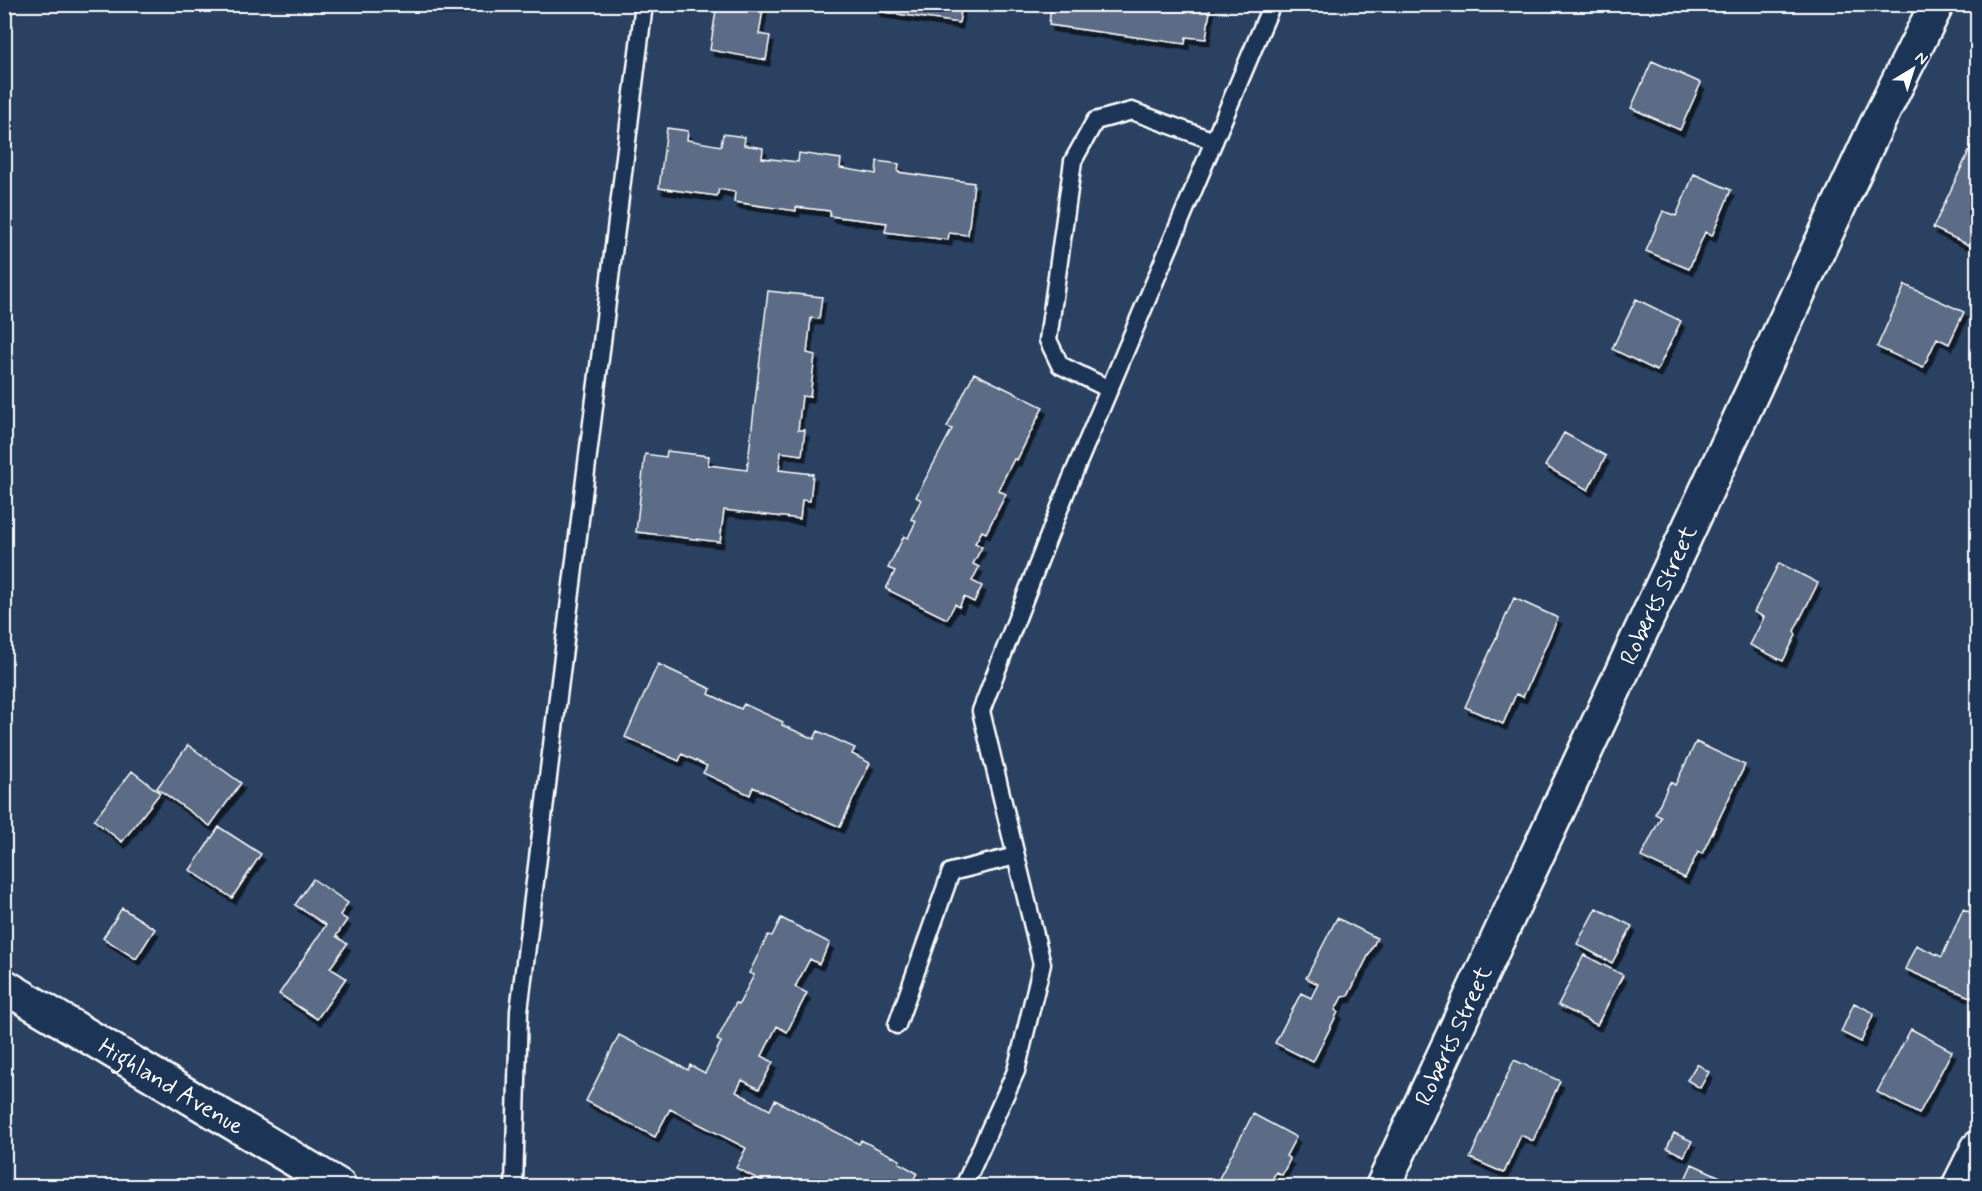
<svg xmlns="http://www.w3.org/2000/svg" width="1982" height="1191" font-family="Mynerve,sans-serif">
	<style>
		.building { fill: #5b6c86; stroke: #fff; stroke-width: 1.5; filter: url(#shadow) }
		.lines { fill: none; stroke-linecap: round; stroke-linejoin: round }
		.lane-casing { stroke: #fff; stroke-width: 21 }
		.street-casing { stroke: #fff; stroke-width: 38 }
		.secondary-casing { stroke: #fff; stroke-width: 38 }
		.lane { stroke: #1d3557; stroke-width: 16 }
		.street { stroke: #1d3557; stroke-width: 33 }
		.secondary { stroke: #1d3557; stroke-width: 33 }
		.labels { text-anchor: middle; stroke-width: 5; stroke-linejoin: round; paint-order: stroke }
		.street-label { font-size: 24px; fill: #fff; stroke: #1d3557 }
	</style>
	<defs>
		<filter id="shadow"><feDropShadow dx="3.5" dy="6" stdDeviation="0" flood-color="#0009"/></filter>
	</defs>
	<rect width="100%" height="100%" fill="#2a4161"/>
	<filter id="ink" filterUnits="userSpaceOnUse"><feTurbulence type="fractalNoise" baseFrequency=".0167" numOctaves="2"/><feDisplacementMap in="SourceGraphic" scale="12" xChannelSelector="R" yChannelSelector="G"/><feConvolveMatrix kernelMatrix="1 2 1 2 8 2 1 2 1" color-interpolation-filters="sRGB"/></filter>
	<g filter="url(#ink)">
		<!-- building -->
		<path class="building" d="M717,4H764L759,34L770,36L766,60L710,50Z
			M878,4H962L959,23L877,11Z
			M1051,4H1211L1206,39L1186,37L1185,44L1049,25Z
			M1652,61L1701,83L1680,130L1631,108Z
			M667,128L688,131L687,140L721,146L723,134L745,137L744,145L763,148L762,158L798,162L799,153L841,159L840,168L876,174L877,161L899,164L898,172L974,183L968,235L949,233L948,240L885,232L887,223L830,216V211L796,207V211L734,202L735,192L719,189L717,196L659,188Z
			M1978,132V249H1977L1933,228Z
			M1694,174L1731,190L1712,236L1705,232L1689,269L1646,251L1663,211L1676,216Z
			M1905,285L1964,312L1949,344L1937,338L1923,368L1877,347Z
			M768,291L822,297L819,319L811,318L807,353L815,355L810,397L802,396L798,430H805L802,455L781,452L779,470L813,474L810,501L802,500L800,519L724,510L720,542L636,532L645,454L666,457L667,451L709,456L708,465L747,470Z
			M1636,299L1681,321L1657,371L1612,349Z
			M974,373L1043,407L1017,460L1014,459L998,490L1006,494L986,533L982,531L975,543L982,547L973,564L979,567L972,581L982,586L974,602L964,597L959,607L955,604L947,619L886,589L895,571L888,568L904,536L908,538L916,521L911,519L921,500L916,497L952,429L947,427Z
			M1564,433L1606,456L1588,490L1545,466Z
			M1779,563L1818,583L1794,631L1796,635L1783,661L1750,645L1764,617L1754,612Z
			M1514,598L1558,618L1523,697L1516,694L1503,724L1465,707Z
			M658,664L711,689L709,694L741,709L744,704L783,722L782,725L814,739L818,731L855,748L852,754L870,763L840,827L753,787L750,795L703,773L707,766L682,754L679,761L625,737Z
			M1696,742L1745,765L1702,854L1698,852L1685,878L1641,857L1661,817L1655,814L1670,782L1675,785Z
			M188,745L241,783L210,826L157,788Z
			M132,771L160,793L122,842L94,820Z
			M219,827L261,854L232,898L190,870Z
			M313,879L348,903L340,915L347,920L336,936L347,944L330,968L346,978L317,1019L279,994L326,925L295,905Z
			M122,908L155,929L136,959L103,938Z
			M1596,908L1632,926L1612,963L1577,944Z
			M1963,909L1978,916V985L1972,998L1905,969L1916,945L1942,957Z
			M781,918L830,943L819,964L810,959L795,987L807,993L787,1032L777,1026L762,1056L773,1062L759,1089L742,1080L736,1092L770,1110L775,1100L859,1144L861,1140L900,1160L899,1163L917,1173L910,1186H772L736,1168L746,1148L670,1109L655,1137L586,1101L619,1035L688,1070L690,1065L705,1073L721,1042L717,1040L736,1003L739,1004L754,975L749,973L768,935L772,936Z
			M1337,918L1377,938L1348,996L1342,997L1335,1010L1338,1012L1313,1062L1275,1043L1301,993L1311,998L1318,984L1306,978Z
			M1584,955L1623,975L1597,1025L1558,1005Z
			M1854,1003L1874,1013L1861,1042L1841,1032Z
			M1911,1029L1952,1051L1919,1114L1877,1092Z
			M1514,1060L1560,1081L1533,1141L1521,1135L1504,1173L1470,1158Z
			M1697,1064L1709,1072L1700,1088L1687,1080Z
			M1253,1114L1296,1137L1286,1156L1290,1159L1282,1175L1276,1172L1269,1186H1215Z
			M1674,1133L1692,1141L1684,1156L1667,1148Z
			M1692,1164L1740,1186H1682Z"/>
		<g class="lines">
			<!-- lane casing -->
			<g class="lane-casing">
				<path id="lane" d="M1109,389L1060,365L1048,340L1073,161L1095,121L1132,111L1214,141
					M897,1025L951,872L1016,856
					M514,1186L519,1011L644,4
					M964,1186L1016,1071L1042,964L981,711L1067,489L1272,4"/>
			</g>
			<!-- street casing -->
			<g class="street-casing">
				<g id="street">
					<path id="s1" d="M1383,1186L1876,126L1937,4"/>
					<path d="M1959,1186L1978,1148"/>
				</g>
			</g>
			<!-- secondary casing -->
			<g class="secondary-casing">
				<g id="secondary">
					<path id="s2" d="M4,986L339,1186"/>
				</g>
			</g>
			<!-- lane -->
			<use href="#lane" class="lane"/>
			<!-- street -->
			<use href="#street" class="street"/>
			<!-- secondary -->
			<use href="#secondary" class="secondary"/>
		</g>
	</g>
	<g class="labels">
		<!-- street labels -->
		<g class="street-label">
			<text dy="8" stroke="none"><textPath href="#s1" startOffset="652">Roberts Street</textPath></text>
			<text dy="8" stroke="none"><textPath href="#s1" startOffset="166">Roberts Street</textPath></text>
			<text dy="8" stroke="none"><textPath href="#s2" startOffset="195">Highland Avenue</textPath></text>
		</g>
	</g>
	<!-- margin -->
	<rect width="1982" height="1191" fill="none" stroke="#1d3557" stroke-width="24"/>
	<rect x="12" y="12" width="1958" height="1167" fill="none" stroke="#fff" stroke-width="2" filter="url(#ink)"/>
	<!-- north arrow -->
	<g transform="translate(1913 69) rotate(38)" stroke="#1d3557" stroke-width="4.5" paint-order="stroke">
	<path d="M0-4.5L10 22L0 15L-10 22Z" fill="#ffffff"/>
	<text y="-9" font-size="16" font-weight="bold" text-anchor="middle" fill="#ffffff">N</text>
	</g>
</svg>
